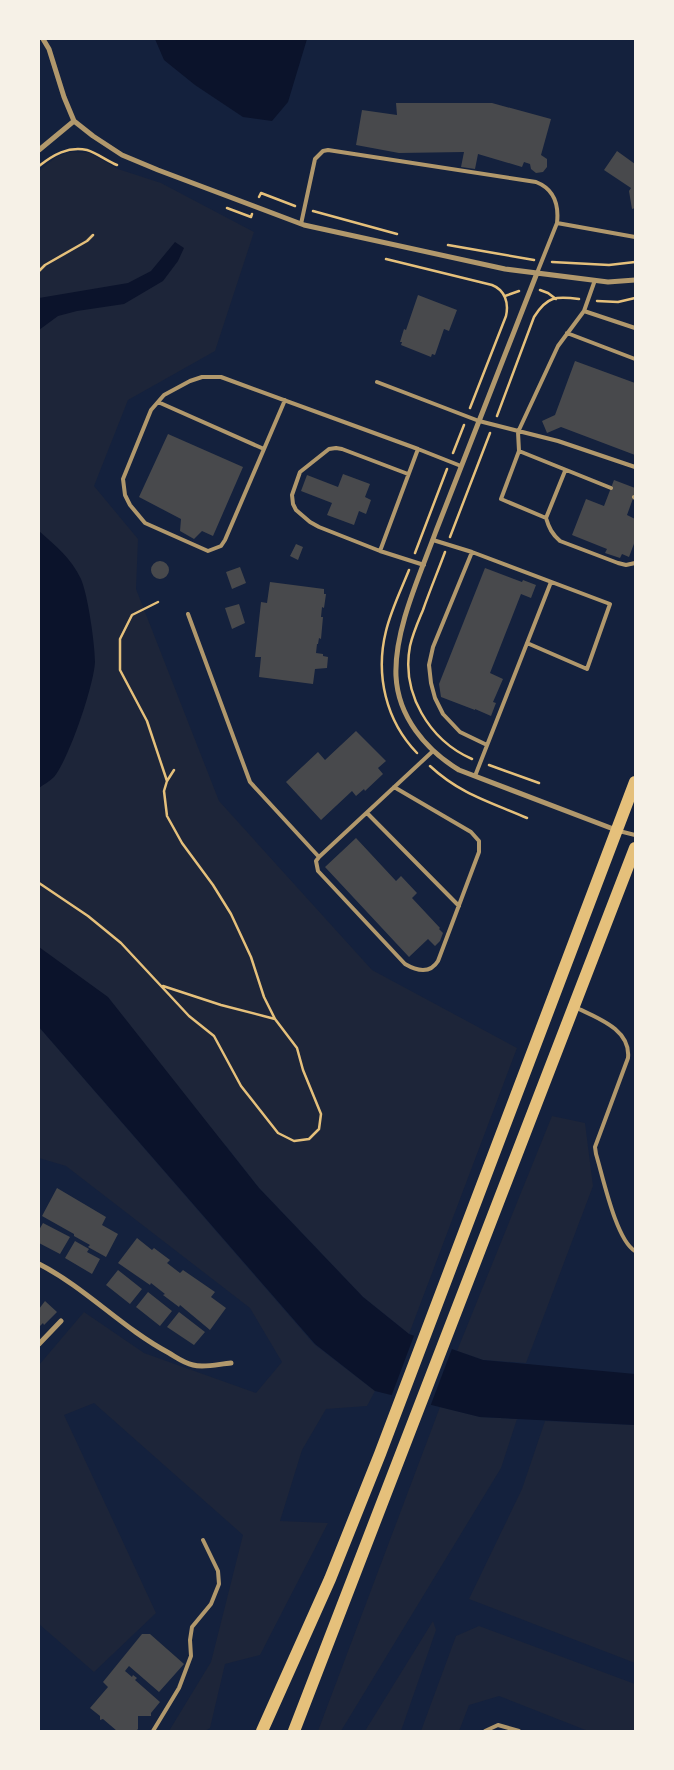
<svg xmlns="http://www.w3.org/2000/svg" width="674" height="1770" font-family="Quicksand,sans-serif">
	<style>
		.green { fill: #1d2539 }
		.water { fill: #0b132b }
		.pier { fill: #14213d }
		.building { fill: #48494c }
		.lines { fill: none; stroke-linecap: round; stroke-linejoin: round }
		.path { stroke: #e5c07b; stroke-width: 2.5 }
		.service { stroke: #b1986c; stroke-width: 4 }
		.minor { stroke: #b1986c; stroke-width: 5 }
		.primary { stroke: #e5c07b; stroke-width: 12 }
	</style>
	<rect width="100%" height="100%" fill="#14213d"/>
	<!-- green -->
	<path class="green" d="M70,152L90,153L118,169L161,183L254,232L215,351L128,400L94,486L138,539L136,589L219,801L372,970L517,1048L409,1334L363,1297L259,1188L226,1146L39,995V171L56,157Z
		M39,1027L314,1344L375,1391L367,1406L326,1409L302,1450L280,1521L328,1523L260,1655L225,1664L210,1728L205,1731H169L211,1662L243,1535L94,1403L64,1415L156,1613L94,1672L39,1624V1365L84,1312L144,1353L256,1393L282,1362L250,1308L66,1166L39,1158Z
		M552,1116L585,1123L593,1186L526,1363L483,1360L457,1351Z
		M440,1407L480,1417L517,1419L501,1468L341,1731H318Z
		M545,1421L635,1425V1663L469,1599L522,1489Z
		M433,1621L436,1630L401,1731H365Z
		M479,1626L635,1684V1731H588L499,1696L469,1705L459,1731H421L456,1636Z"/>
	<!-- water -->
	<path class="water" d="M155,39H307L288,102L272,121L243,117L195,85L164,60Z
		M175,242L184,248L178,261L163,281L124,304L77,311L58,316L39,330V298L128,283L151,271Z
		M39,531C56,546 71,558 81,579C88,595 95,645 95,662C94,685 69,759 54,777C50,781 43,785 39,788Z
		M39,947L108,997L259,1188L363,1297L409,1334L483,1360L635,1374V1425L480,1417L375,1391L315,1344L39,1027Z"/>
	<!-- pier -->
	<path class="pier" d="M415,1333L453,1346L430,1407L391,1397Z"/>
	<!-- building -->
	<path class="building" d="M396,103H492L551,119L541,155L547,159V167L543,172L536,173L531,169L530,164L524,162L522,167L478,154L475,169L461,167L464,152L399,153L356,145L362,110L397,115Z
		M617,151L635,164V208L632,209L629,191L631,188L604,170Z
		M418,295L457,310L449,331L444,329L435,355L432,354L431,357L401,345L402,342H400L404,329L406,330Z
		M575,361L635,383V455L561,427L547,433L542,421L555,415Z
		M168,434L243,467L213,536L202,531L194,539L180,531L181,519L139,497Z
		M343,474L370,484L365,497L371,500L366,514L359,511L354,525L327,515L332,503L301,491L307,475L338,487Z
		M614,480L635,488V493L627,515L635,519V541L629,557L622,554L620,558L605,553L607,549L572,535L586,499L604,506Z
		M296,544L303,547L298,560L290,556Z
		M151 570a9 9 0 1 1 18 0a9 9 0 1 1-18 0Z
		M240,567L246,583L232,589L226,572Z
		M485,568L522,582L523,580L536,585L531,598L521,594L490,673L503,679L493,702L496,703L491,716L475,709V710L441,697L439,684Z
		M270,582L324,589V594H326L324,608L322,607L321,617H323L321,639L319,638L318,644H317L316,653L323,654V656L328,657L327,668L315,669L313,684L259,677L261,657H255L261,602L267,603Z
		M239,604L245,623L232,629L225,608Z
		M356,731L386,761L378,768L383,774L365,791L364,789L356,796L352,791L321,820L286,782L318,752L325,760Z
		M356,838L396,881L401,876L417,893L412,898L440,928L439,929L443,933L440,941L435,946L428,939L409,957L325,867Z
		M57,1188L106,1217L102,1225L118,1234L106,1257L88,1247L90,1245L74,1236V1234L42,1216Z
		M43,1223L70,1237L60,1254L39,1243V1230Z
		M137,1238L152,1250L154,1248L170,1260L167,1263L180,1273L183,1270L215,1292L211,1297L226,1308L210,1330L180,1305L179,1307L163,1295L165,1294L151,1283L150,1285L118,1263Z
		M75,1241L89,1249L87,1252L100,1259L92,1274L65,1258Z
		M118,1270L142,1289L130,1304L106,1285Z
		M148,1292L172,1311L160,1326L136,1307Z
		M45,1301L57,1312L44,1325L43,1323L39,1327V1309Z
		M179,1312L205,1332L194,1345L167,1327Z
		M142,1634H150L184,1664L159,1692L129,1666L125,1671L132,1677L133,1675L137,1678L135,1680L160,1702L151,1713V1716H138V1729L136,1731H117L103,1719L100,1720V1716L90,1708L108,1687L103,1682Z"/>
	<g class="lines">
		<!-- path -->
		<path class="path" d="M39,166C53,155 68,146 87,150C97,153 107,161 117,165
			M259,197L261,193L295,206
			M227,208L251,217L252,214
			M313,211L397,234
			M448,245L534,260
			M386,259L492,285C505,290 509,303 506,316L470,408
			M552,262L609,265L635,262
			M39,271L45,265L87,241L93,235
			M540,290L548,293L556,299
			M505,296L519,291
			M597,301L618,302L635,298
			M497,416L534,317C547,296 556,296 579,299
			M453,453L464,425
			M450,537L490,433
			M445,552C438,571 430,590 423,610C418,622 413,633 410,646C401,693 429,740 472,759
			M415,553L447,469
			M409,570C401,590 391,610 386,631C375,675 386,721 417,753
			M158,602L132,615L120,639V670L147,721L167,781
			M489,765L539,783
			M430,766C460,794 490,802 527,818
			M39,883L88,916L121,943L189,1016L214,1036L241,1086L278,1133L294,1141L309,1139L319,1129L321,1114L303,1070L297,1048L275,1019L264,997L251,957L231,914L213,885L182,843L167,816L164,791L167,781L174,770
			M163,986L221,1005L275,1019"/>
		<!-- service -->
		<path class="service" d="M301,224L315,159L323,151L328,150L536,182C554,189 559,205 557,223
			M537,273L557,223L635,237
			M584,311L635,328
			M567,333L635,359
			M377,382L479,421L558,441L635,467
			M285,400L225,540L221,546L208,551L145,523L130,505L125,495L123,479L151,410L164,395L190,381L202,377H221L418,449
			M158,402L264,449
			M519,451L611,488
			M565,471L546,518C549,528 552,534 560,541L618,563L626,565L635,563
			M408,474L342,449L336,448L329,449L300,472L292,495L293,504L296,510L310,522L319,527L380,551L424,565
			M634,497L635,498
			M546,518L501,499L519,451L518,432L558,346L584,311L595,280
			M433,540L472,552L610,604L587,669L527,643
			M380,551L418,449L461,466
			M472,552L433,647L429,665L431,683L435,698L443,714L460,732L487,745
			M188,614L250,782L319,857
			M475,776L551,582
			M394,787L471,832L479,841V852L438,961C430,974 417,971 405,964L318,871L316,861L319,857L433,751
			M367,813L459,906
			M619,831L635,835
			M575,1007C597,1018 631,1029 628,1058L595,1147L596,1154C603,1177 616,1240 635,1251
			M153,1731L179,1688L191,1656L190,1640L192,1627L211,1604L219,1584L218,1571L203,1540
			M485,1731L498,1725L519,1731"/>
		<!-- minor -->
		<path class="minor" d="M43,39L49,49L64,97L74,121L93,136L122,155L158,170L304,225L505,269L608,282L635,280
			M39,150L74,121
			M537,273C504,359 469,445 436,531C420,575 394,630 396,676C398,717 426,750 459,770L616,830
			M39,1264C86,1288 122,1328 169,1353C176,1357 184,1363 193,1365C204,1368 219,1364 231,1363
			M39,1344L61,1321"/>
		<!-- primary -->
		<path class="primary" d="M262,1731L330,1579L380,1454L635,782
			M294,1731L635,848"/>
	</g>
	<!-- border -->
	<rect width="674" height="1770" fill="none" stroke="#f6f1e7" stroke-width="80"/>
</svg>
